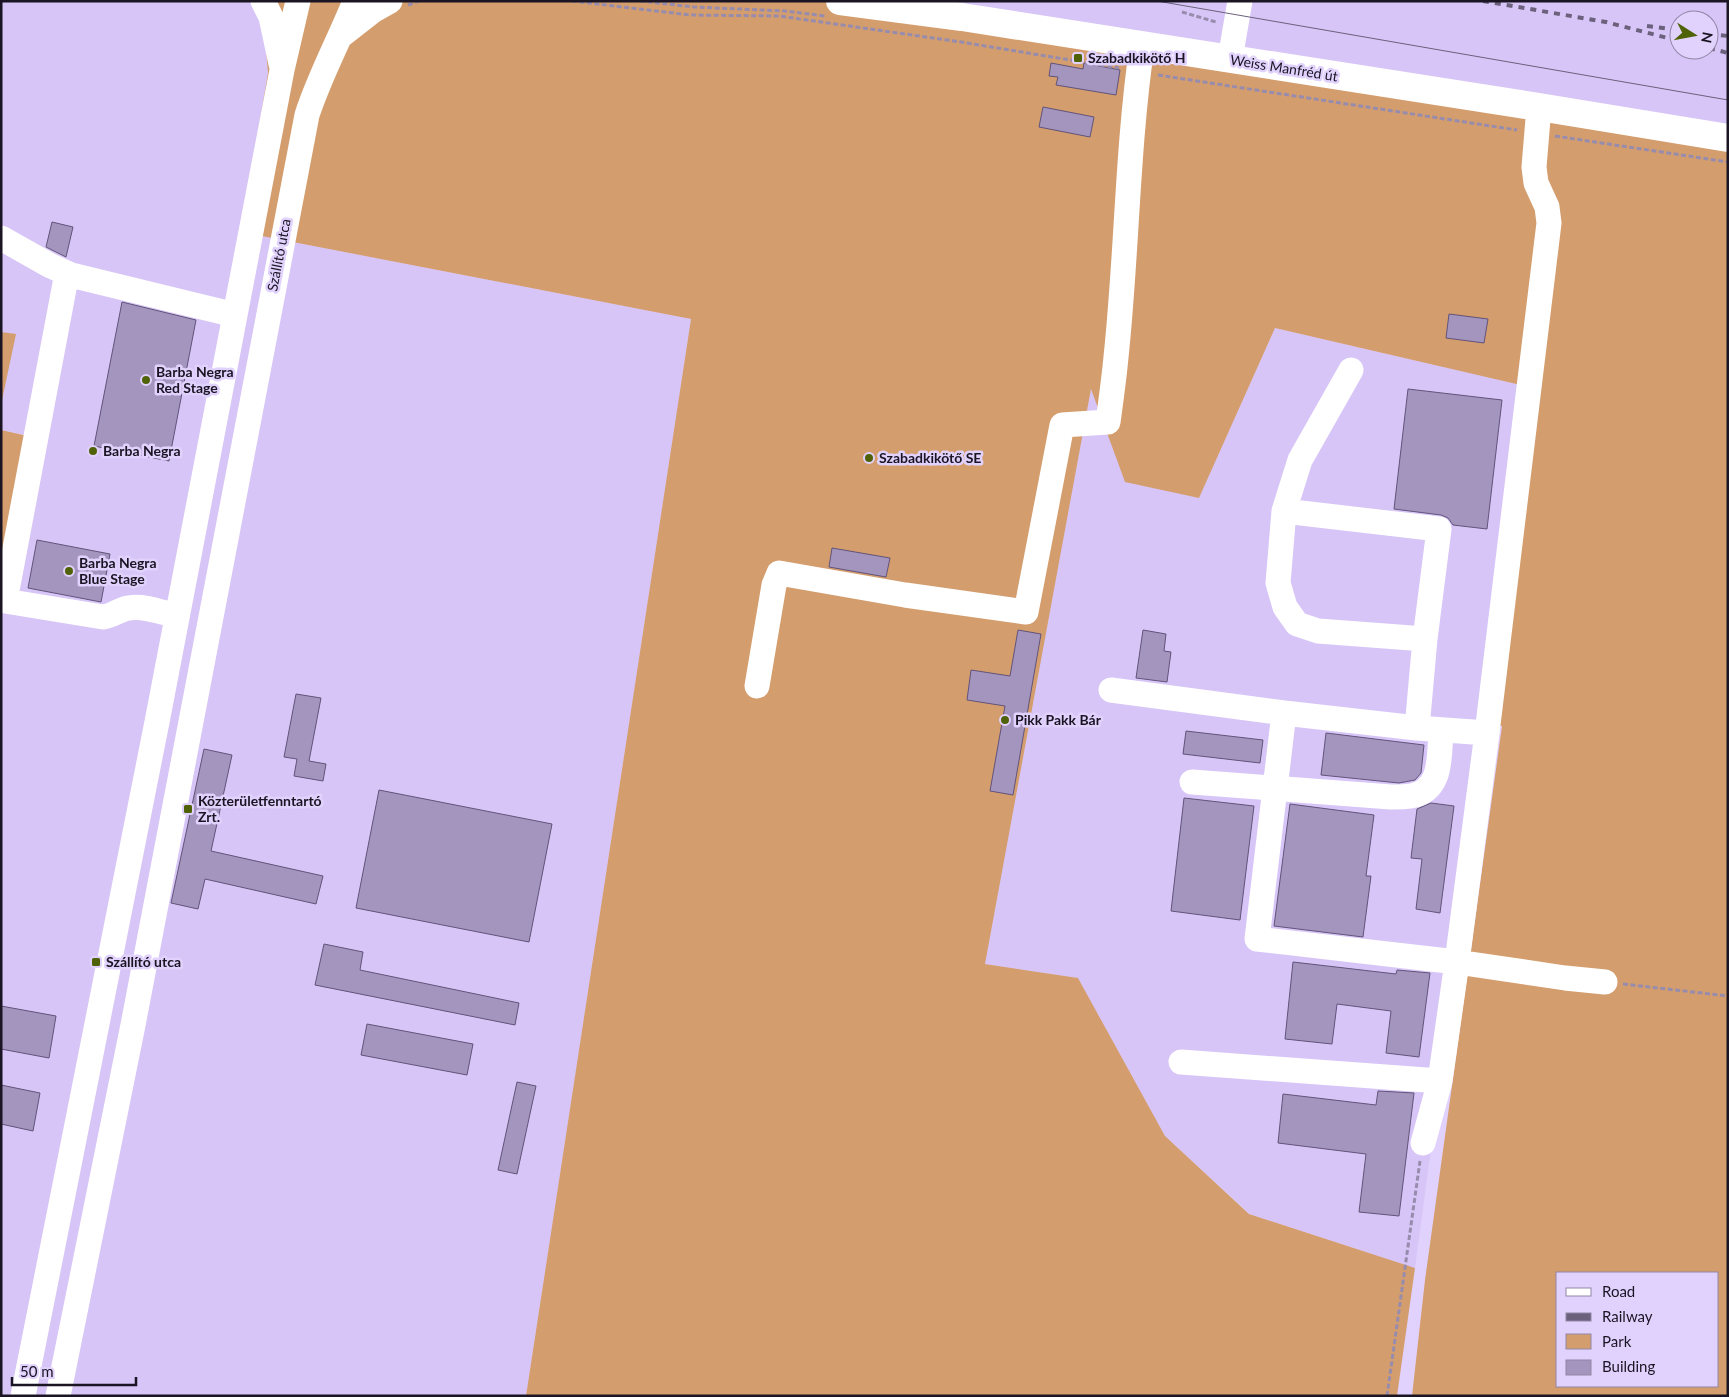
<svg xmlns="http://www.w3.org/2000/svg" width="1729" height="1397" font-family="Lato,sans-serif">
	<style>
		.built { fill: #d7c5f7; fill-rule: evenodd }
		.green { fill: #d49d6d; fill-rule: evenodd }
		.building { fill: #a495bf; stroke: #615379 }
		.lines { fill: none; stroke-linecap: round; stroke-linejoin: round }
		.path { stroke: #988cad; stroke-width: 3; stroke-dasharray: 5 2.5; stroke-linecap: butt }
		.minor { stroke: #fff; stroke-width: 25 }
		.major { stroke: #fff; stroke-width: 28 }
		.tram { stroke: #6b617c; stroke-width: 1 }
		.rail { stroke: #6b617c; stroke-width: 4; stroke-dasharray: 6 6; stroke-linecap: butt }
		.poi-dot { fill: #506208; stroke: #e1d2fd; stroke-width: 2 }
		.labels { text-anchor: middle; stroke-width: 5; stroke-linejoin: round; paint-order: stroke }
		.poi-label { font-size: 14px; font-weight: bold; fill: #1a1423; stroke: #e1d2fd; text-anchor: start }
		.street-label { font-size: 14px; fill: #1a1423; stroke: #e1d2fd }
	</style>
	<rect width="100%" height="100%" fill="#e1d2fd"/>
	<!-- built -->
	<path class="built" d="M1,1H253L265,38L268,73L241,232L691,319L526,1396H1V564L27,435L1,430V405L15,335L1,332Z
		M904,1H1728V138ZM1679,20H1709V50H1679Z
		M1275,328L1538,389L1488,724L1415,1268L1250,1214L1165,1136L1078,978L985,964L1091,388L1199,498Z"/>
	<!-- green -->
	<path class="green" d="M253,1H904L1728,138V1396H1412L1425,1280L1502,726L1488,724L1538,389L1275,328L1199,498L1125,482L1091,389L985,964L1078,978L1165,1136L1249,1214L1415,1268L1397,1396H526L691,319L241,232L268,73L265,38ZM1558,1273H1718V1386H1558Z
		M1,332L16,334L1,405Z
		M1,430L28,436L1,564Z"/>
	<!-- building -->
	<path class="building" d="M1051,63L1083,69L1084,63L1120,70L1116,95L1056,85L1058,77L1049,76Z
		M1043,107L1094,117L1090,137L1039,127Z
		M52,222L73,227L66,257L46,247Z
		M122,302L196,320L169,461L94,446Z
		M1449,314L1488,319L1484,343L1446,338Z
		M1408,389L1502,400L1487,529L1453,525L1448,518L1441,515L1394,509Z
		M37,540L110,554L101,602L28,588Z
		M832,548L890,558L886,577L829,567Z
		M1018,630L1041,634L1013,795L990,791L1005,706L967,700L971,670L1010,676Z
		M1143,630L1166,634L1164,651L1171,652L1167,682L1136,678Z
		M296,694L321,698L309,761L326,764L323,781L294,776L297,759L284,757Z
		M1186,731L1263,740L1260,763L1183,754Z
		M1326,733L1424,745L1421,773L1415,780L1399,783L1321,775Z
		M204,749L232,755L211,851L323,876L316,904L205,879L198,909L171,903Z
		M379,790L552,824L529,942L356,908Z
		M1184,798L1254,806L1240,920L1171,911Z
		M1431,803L1454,806L1440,913L1416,909L1422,859L1411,858L1417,809Z
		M1290,804L1374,815L1366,876H1371L1363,937L1274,926Z
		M324,944L363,952L360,970L519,1003L515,1025L315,985Z
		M1293,962L1396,974L1397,970L1430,973L1419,1057L1386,1053L1391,1011L1337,1004L1332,1044L1285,1039Z
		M1,1006L56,1016L49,1058L1,1049Z
		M367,1024L473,1044L467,1075L361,1055Z
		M517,1082L536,1086L517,1174L498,1170Z
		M1,1085L40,1093L33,1131L1,1124Z
		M1378,1091L1414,1093L1399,1216L1359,1212L1366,1154L1278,1143L1283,1094L1376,1105Z"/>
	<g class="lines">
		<!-- path -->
		<path class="path" d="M572,1L690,15L779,16L961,42L1119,68
			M640,1L694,7L785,11L825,16
			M408,5L419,1
			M1182,12L1216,22
			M1158,75L1517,130
			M1555,136L1728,162
			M1623,984L1728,996
			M1387,1396L1420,1161"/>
		<!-- minor -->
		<path class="minor" d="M263,1L271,17L281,64
			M342,35L374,10L390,1
			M1230,59L1240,1
			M1,238L49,265L71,275L235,315
			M67,273L5,601L103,617C112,616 120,609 129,608C144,605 163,613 177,616
			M1351,370L1300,460L1284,511L1278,583L1285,607L1297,624L1318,631L1425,639
			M1284,511L1439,529L1425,639L1417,728
			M757,686L774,585L779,573L905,595L1026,612L1062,425L1108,422C1111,400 1114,379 1116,357C1127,254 1127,149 1142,46
			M1111,690L1284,713
			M1487,733L1417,728L1284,713L1257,939L1457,962L1565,978L1605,982
			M1192,782L1391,797C1398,797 1405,797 1411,796C1443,791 1439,755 1441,730
			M1181,1062L1440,1081
			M1423,1143L1440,1081L1457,962L1487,733L1549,223L1547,207L1536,183L1534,167L1539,107
			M23,1396L157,722L282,70L298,1
			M58,1396L133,1025L307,115C320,75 339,41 355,1"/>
		<!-- major -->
		<path class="major" d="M840,1L962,17L1539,107L1728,138"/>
		<!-- tram -->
		<path class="tram" d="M1157,1L1728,100"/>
		<!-- rail -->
		<path class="rail" d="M1483,1L1606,22L1679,41
			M1647,26L1679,30
			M1709,34L1728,36
			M1709,48L1728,53"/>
	</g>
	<!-- markers -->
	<g class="poi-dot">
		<rect x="1073" y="53" width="10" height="10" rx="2.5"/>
		<circle cx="146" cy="380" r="5"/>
		<circle cx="93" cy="451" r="5"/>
		<circle cx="869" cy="458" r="5"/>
		<circle cx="69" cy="571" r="5"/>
		<circle cx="1005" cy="720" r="5"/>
		<rect x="183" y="804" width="10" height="10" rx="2.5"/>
		<rect x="91" y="957" width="10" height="10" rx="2.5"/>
	</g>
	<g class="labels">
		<!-- poi labels -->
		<g class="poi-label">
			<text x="1088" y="63">Szabadkikötő H</text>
			<text x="156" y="377">Barba Negra<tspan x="156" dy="16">Red Stage</tspan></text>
			<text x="103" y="456">Barba Negra</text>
			<text x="879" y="463">Szabadkikötő SE</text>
			<text x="79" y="568">Barba Negra<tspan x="79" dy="16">Blue Stage</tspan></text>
			<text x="1015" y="725">Pikk Pakk Bár</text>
			<text x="198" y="806">Közterületfenntartó<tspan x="198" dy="16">Zrt.</tspan></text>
			<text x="106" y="967">Szállító utca</text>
		</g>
		<!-- street labels -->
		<g class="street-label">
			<text transform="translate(1284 68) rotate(9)" y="5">Weiss Manfréd út</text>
			<text transform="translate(279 255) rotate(-79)" y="5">Szállító utca</text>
		</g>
	</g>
	<!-- border -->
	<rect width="1729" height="1397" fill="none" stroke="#1a1423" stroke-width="5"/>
	<!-- legend -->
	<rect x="1556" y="1272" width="162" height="115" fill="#e1d2fd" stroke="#9186a6"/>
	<rect x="1566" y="1288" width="25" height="8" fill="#ffffff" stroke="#9186a6"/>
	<text x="1602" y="1297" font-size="15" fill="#1a1423">Road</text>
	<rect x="1566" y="1313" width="25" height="8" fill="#6b617c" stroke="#9186a6"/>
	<text x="1602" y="1322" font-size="15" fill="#1a1423">Railway</text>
	<rect x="1566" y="1334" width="25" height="15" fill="#d49d6d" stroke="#9186a6"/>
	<text x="1602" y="1347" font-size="15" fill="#1a1423">Park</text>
	<rect x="1566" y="1360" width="25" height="15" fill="#a495bf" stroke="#9186a6"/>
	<text x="1602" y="1372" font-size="15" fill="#1a1423">Building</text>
	<!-- north arrow -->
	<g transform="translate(1694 35) rotate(101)"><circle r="24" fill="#e1d2fd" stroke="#9186a6"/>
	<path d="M0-4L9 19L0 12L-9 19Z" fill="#506208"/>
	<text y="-8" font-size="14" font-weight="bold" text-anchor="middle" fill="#1a1423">N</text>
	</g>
	<!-- scale -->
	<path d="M12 1377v8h124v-8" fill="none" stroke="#1a1423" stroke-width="2.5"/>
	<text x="20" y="1377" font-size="15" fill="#1a1423" stroke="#e1d2fd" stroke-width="4" paint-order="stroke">50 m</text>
</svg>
